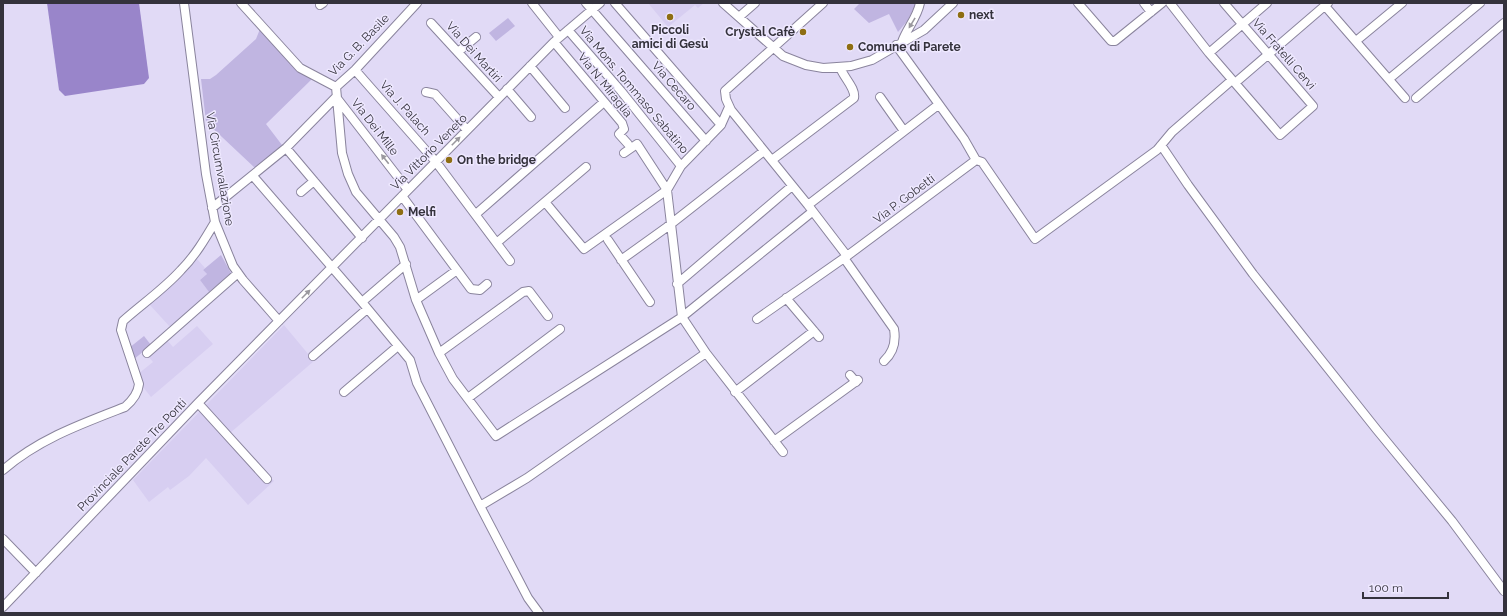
<svg xmlns="http://www.w3.org/2000/svg" width="1507" height="616" font-family="Raleway,sans-serif">
	<style>
		.built { fill: #d7cef1 }
		.green { fill: #c0b5e1 }
		.water { fill: #9985ca }
		.lines { fill: none; stroke-linecap: round; stroke-linejoin: round }
		.minor-casing { stroke: #8a849d; stroke-width: 10 }
		.minor { stroke: #fff; stroke-width: 8 }
		.oneway { fill: #9a989e }
		.poi-dot { fill: #8e6e12; stroke: #eee8ff; stroke-width: 1.5 }
		.labels { text-anchor: middle; stroke-width: 3; stroke-linejoin: round; paint-order: stroke }
		.poi-label { font-size: 12px; font-weight: bold; fill: #34323c; stroke: #eee8ff; text-anchor: start }
		.street-label { font-size: 12px; fill: #34323c; stroke: #eee8ff }
	</style>
	<rect width="100%" height="100%" fill="#e1daf6"/>
	<!-- built -->
	<path class="built" d="M648,3H704L698,8L695,5L668,27Z
		M197,259L205,268L203,270L207,274L200,280L209,292L171,328L149,304Z
		M284,325L314,361L230,433L274,481L248,505L206,458L189,476L170,490L168,487L149,502L133,480Z
		M197,326L213,344L151,397L143,387L138,374L153,362L148,356L167,340L173,347Z"/>
	<!-- green -->
	<path class="green" d="M858,3H916L908,20L898,32L889,14L869,23L854,9L859,4Z
		M508,18L515,26L496,41L489,33Z
		M260,29L302,73L312,79L266,124L282,145L255,168L206,122L201,79H210L216,75L256,39Z
		M221,255L231,273L209,292L200,280L207,274L203,270Z
		M144,336L151,345L133,360L129,348Z"/>
	<!-- water -->
	<path class="water" d="M47,3H139L149,78L144,84L65,96L59,90Z"/>
	<g class="lines">
		<!-- minor casing -->
		<g class="minor-casing">
			<path id="minor" d="M184,3L206,174L215,222L233,266L243,280L279,321
				M241,3L300,68L336,87
				M532,3L559,37
				M586,3L706,141
				M615,3L721,125
				M723,3L783,56L806,65L823,68L851,66L872,60L924,30L953,3
				M823,3L725,91L726,99L731,110L808,205L847,256
				M1078,3L1111,41H1115L1162,3
				M1144,3L1151,12
				M1170,3L1209,53L1280,135L1313,106L1224,3
				M320,5L323,3
				M1325,6L1405,98
				M739,17L755,3
				M431,23L499,97
				M568,30L621,91L681,166
				M1356,41L1402,3
				M554,42L622,123L624,129L619,134L628,144
				M902,42C907,28 917,18 920,3
				M896,45L964,139L976,160L982,162L1035,239L1157,150L1172,132L1232,80
				M458,52L476,37
				M1209,53L1267,3
				M530,66L565,108
				M355,70L436,162L510,261
				M1389,79L1480,3
				M1235,83L1328,3
				M336,87L342,153L348,174L356,192L394,237L400,247L416,300L439,353L453,379L496,436L682,317L812,212
				M336,87L355,70L417,3
				M507,89L531,117
				M426,92L435,94L467,130
				M336,97L408,190
				M880,97L904,131
				M1416,98L1504,23
				M1161,145L1188,185L1253,274L1377,430L1452,521L1504,591
				M286,148L362,238
				M624,153L637,144L667,190L682,317L706,353L783,452
				M772,160L854,98C856,88 843,77 840,67
				M253,176L362,302L410,360L417,383L480,506L528,598L539,613
				M301,192L314,181
				M402,196L471,289L480,290L487,284
				M545,202L584,249L667,190L681,166L721,125L729,107
				M808,205L938,105
				M212,208L286,148L336,97
				M476,214L604,102
				M500,240L586,167
				M608,240L650,302
				M844,258L894,329C896,341 894,352 884,361
				M621,260L667,227L764,151
				M677,284L792,186
				M786,298L819,337
				M416,300L457,270
				M362,302L406,264
				M757,319L847,256L976,160
				M147,353L238,273
				M439,353L523,292L529,291L548,316
				M313,356L367,309
				M850,375L856,382
				M344,392L398,346
				M735,392L814,331
				M468,398L560,329
				M198,403L267,479
				M774,441L858,380
				M3,470C39,439 81,424 125,407C132,401 138,394 139,384L121,330L123,321C142,304 164,289 181,270C195,256 205,239 215,222
				M480,506L527,478L706,353
				M3,539L36,573
				M3,607L198,403L554,42L600,3"/>
		</g>
		<!-- minor -->
		<use href="#minor" class="minor"/>
	</g>
	<!-- one-way arrows -->
	<defs><path id="oneway-solid" d="M-6-.8H1V-3.2L6.5 0L1 3.2V.8H-6Z"/></defs>
	<g class="oneway">
		<use href="#oneway-solid" transform="translate(912 23) rotate(121)"/>
		<use href="#oneway-solid" transform="translate(456 141) rotate(-45)"/>
		<use href="#oneway-solid" transform="translate(385 159) rotate(-128)"/>
		<use href="#oneway-solid" transform="translate(306 294) rotate(-45)"/>
	</g>
	<!-- markers -->
	<g class="poi-dot">
		<circle cx="961" cy="15" r="4"/>
		<circle cx="670" cy="17" r="4"/>
		<circle cx="803" cy="32" r="4"/>
		<circle cx="850" cy="47" r="4"/>
		<circle cx="449" cy="160" r="4"/>
		<circle cx="400" cy="212" r="4"/>
	</g>
	<g class="labels">
		<!-- poi labels -->
		<g class="poi-label">
			<text x="969" y="19">next</text>
			<text x="670" y="34" text-anchor="middle">Piccoli<tspan x="670" dy="14">amici di Gesù</tspan></text>
			<text x="795" y="36" text-anchor="end">Crystal Cafè</text>
			<text x="858" y="51">Comune di Parete</text>
			<text x="457" y="164">On the bridge</text>
			<text x="408" y="216">Melfi</text>
		</g>
		<!-- street labels -->
		<g class="street-label">
			<text transform="translate(359 45) rotate(-46)" y="4">Via G. B. Basile</text>
			<text transform="translate(474 52) rotate(48)" y="4">Via Dei Martiri</text>
			<text transform="translate(1284 54) rotate(49)" y="4">Via Fratelli Cervi</text>
			<text transform="translate(605 85) rotate(51)" y="4">Via N. Miraglia</text>
			<text transform="translate(674 86) rotate(49)" y="4">Via Cecaro</text>
			<text transform="translate(634 90) rotate(50)" y="4">Via Mons. Tommaso Sabatino</text>
			<text transform="translate(405 108) rotate(48)" y="4">Via J. Palach</text>
			<text transform="translate(375 127) rotate(52)" y="4">Via Dei Mille</text>
			<text transform="translate(429 152) rotate(-45)" y="4">Via Vittorio Veneto</text>
			<text transform="translate(220 169) rotate(80)" y="4">Via Circumvallazione</text>
			<text transform="translate(904 199) rotate(-37)" y="4">Via P. Gobetti</text>
			<text transform="translate(132 455) rotate(-46)" y="4">Provinciale Parete Tre Ponti</text>
		</g>
	</g>
	<!-- border -->
	<rect width="1507" height="616" fill="none" stroke="#34323c" stroke-width="8"/>
	<!-- scale -->
	<path d="M1363 592v6h85v-6" fill="none" stroke="#34323c" stroke-width="2"/>
	<text x="1369" y="592" font-size="12" fill="#34323c" stroke="#eee8ff" stroke-width="3" paint-order="stroke">100 m</text>
</svg>
